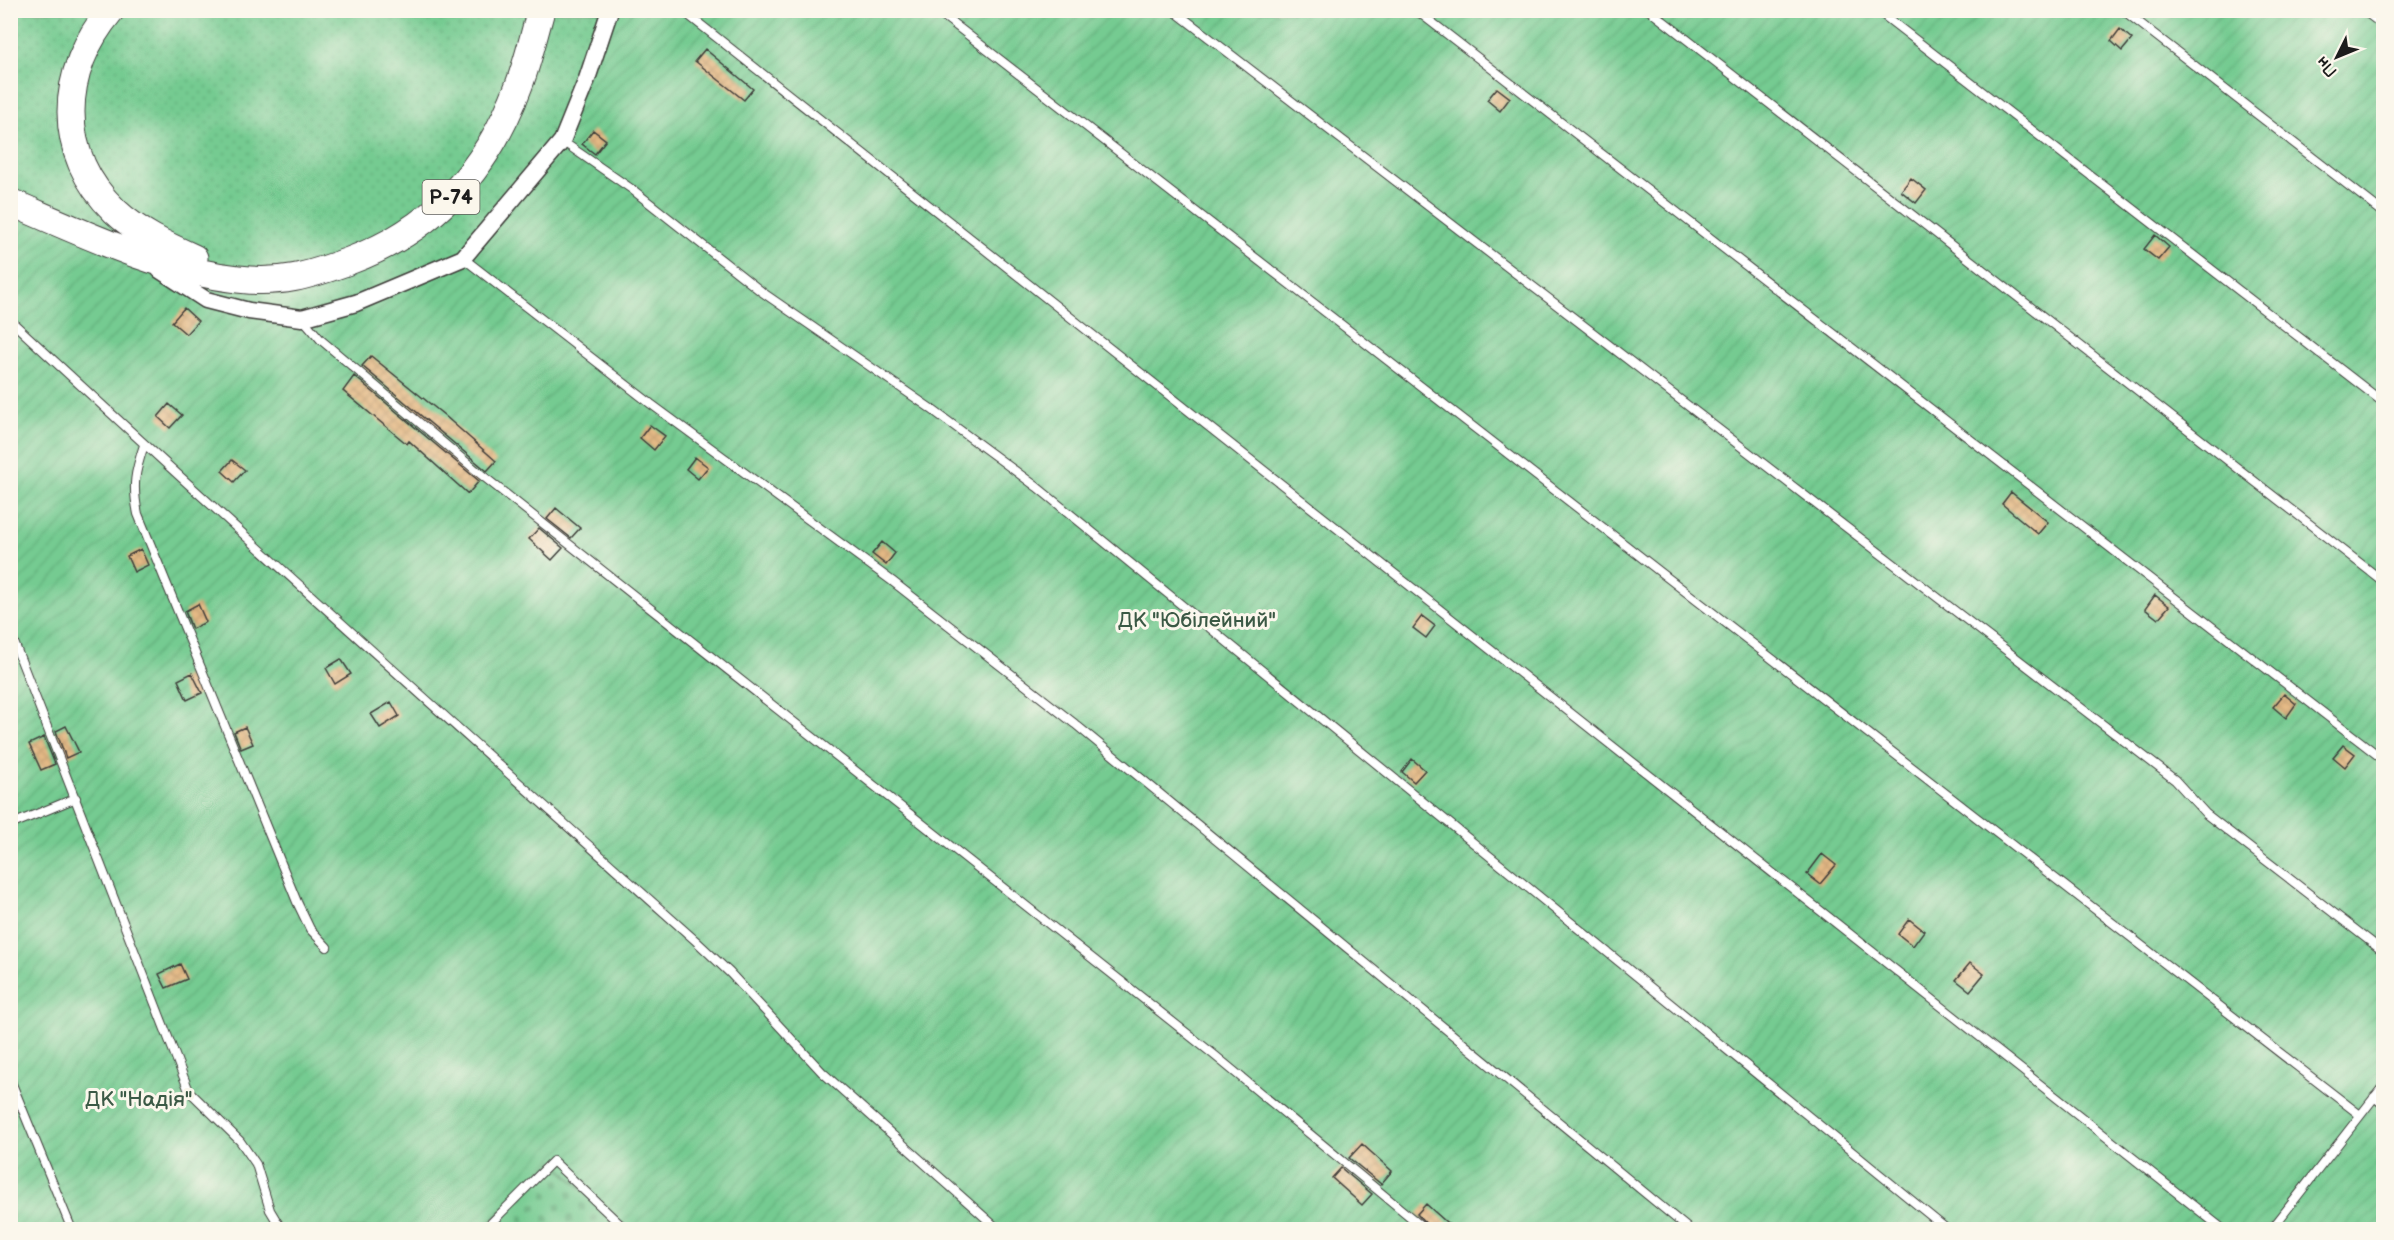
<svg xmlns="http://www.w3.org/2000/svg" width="2394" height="1240" font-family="'Balsamiq Sans',sans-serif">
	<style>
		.grass { fill: url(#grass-dots); stroke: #487456; stroke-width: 1.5 }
		.cemetery { fill: url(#cemetery-stones); stroke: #487456; stroke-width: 1.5 }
		.garden { fill: url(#garden-furrows); stroke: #487456; stroke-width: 1.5 }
		.building { fill: url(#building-cross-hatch) }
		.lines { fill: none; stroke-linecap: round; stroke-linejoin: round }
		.service-casing { stroke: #3d3b38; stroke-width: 10 }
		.minor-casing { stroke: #3d3b38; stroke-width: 19 }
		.primary-casing { stroke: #3d3b38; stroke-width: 29 }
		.service { stroke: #fff; stroke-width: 8 }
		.minor { stroke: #fff; stroke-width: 16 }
		.primary { stroke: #fff; stroke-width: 27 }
		.labels { text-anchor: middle; stroke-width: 6; stroke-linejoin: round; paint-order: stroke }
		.shield { fill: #fbf7ec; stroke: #5f5e5a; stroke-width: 1.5 }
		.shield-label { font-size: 20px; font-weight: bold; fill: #1c1c1c }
		.park-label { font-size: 21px; fill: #3b5945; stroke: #fbf7ec }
	</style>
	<defs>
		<pattern id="grass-dots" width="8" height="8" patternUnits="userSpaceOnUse" patternTransform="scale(1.5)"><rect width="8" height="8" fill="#74cb91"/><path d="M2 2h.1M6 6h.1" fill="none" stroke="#64ae7c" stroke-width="1.8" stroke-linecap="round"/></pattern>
		<pattern id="cemetery-stones" width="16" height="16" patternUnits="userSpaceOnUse" patternTransform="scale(1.5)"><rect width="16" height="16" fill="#74cb91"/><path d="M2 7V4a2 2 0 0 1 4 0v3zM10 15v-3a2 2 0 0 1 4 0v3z" fill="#64ae7c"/></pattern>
		<pattern id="garden-furrows" width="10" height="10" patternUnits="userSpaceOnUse" patternTransform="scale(1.5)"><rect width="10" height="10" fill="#74cb91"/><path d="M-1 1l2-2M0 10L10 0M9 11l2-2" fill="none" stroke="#64ae7c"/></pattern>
		<pattern id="building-cross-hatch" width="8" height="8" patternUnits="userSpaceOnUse" patternTransform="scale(1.5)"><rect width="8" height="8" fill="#e4b985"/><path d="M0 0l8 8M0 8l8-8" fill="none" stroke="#c39e72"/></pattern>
	</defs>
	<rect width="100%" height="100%" fill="#fbf7ec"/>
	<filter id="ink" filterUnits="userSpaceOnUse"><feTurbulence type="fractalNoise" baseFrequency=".0167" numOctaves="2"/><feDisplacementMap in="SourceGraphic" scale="12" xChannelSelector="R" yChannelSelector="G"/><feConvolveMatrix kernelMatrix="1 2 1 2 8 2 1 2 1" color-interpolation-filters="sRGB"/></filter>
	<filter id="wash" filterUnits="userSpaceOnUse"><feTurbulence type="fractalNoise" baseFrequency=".008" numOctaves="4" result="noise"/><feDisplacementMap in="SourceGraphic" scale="24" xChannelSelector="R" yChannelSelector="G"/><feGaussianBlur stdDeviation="1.35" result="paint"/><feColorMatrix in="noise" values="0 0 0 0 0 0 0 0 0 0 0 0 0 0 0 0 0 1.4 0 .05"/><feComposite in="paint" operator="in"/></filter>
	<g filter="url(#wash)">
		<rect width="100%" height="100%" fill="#f5ead4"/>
		<!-- grass -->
		<path class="grass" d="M11,11H610L562,141L463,258L302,318L249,311L11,202Z"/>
		<!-- cemetery -->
		<path class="cemetery" d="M553,1161L626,1230H484Z"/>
		<!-- garden -->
		<path class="garden" d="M610,11H2383V1229L626,1230L553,1162L484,1229H11L10,202L206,300L302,318L463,258L562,141Z"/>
		<g id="blocks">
			<!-- building -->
			<path class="building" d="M2120,29L2132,39L2122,51L2111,41Z
				M705,49L753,89L744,100L695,61Z
				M1497,88L1510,98L1500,111L1487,100Z
				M593,130L606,140L595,154L582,144Z
				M1911,178L1926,190L1916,203L1901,191Z
				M2155,235L2169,247L2158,260L2144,249Z
				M184,308L198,321L186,334L172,322Z
				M371,356L444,415L496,461L487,471L362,366Z
				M354,376L479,481L468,494L409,441L407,444L343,391Z
				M169,404L182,415L170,428L158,417Z
				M650,425L665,436L654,450L640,438Z
				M695,457L708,467L698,479L686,469Z
				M232,460L245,470L234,482L222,471Z
				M2011,492L2048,522L2038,534L2002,504Z
				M556,508L580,528L571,538L547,519Z
				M539,528L563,548L552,560L529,539Z
				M882,542L895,553L886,565L872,554Z
				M141,549L148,565L134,572L127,556Z
				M2155,595L2169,606L2158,619L2145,609Z
				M198,604L206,622L192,629L185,611Z
				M1422,616L1435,626L1426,638L1413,628Z
				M341,659L351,674L335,684L326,668Z
				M192,673L202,693L187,700L178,680Z
				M2284,694L2296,704L2286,718L2273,707Z
				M391,702L399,716L380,728L371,714Z
				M66,726L79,752L66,758L56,731Z
				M245,727L253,744L241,749L234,732Z
				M44,737L55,764L41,770L29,744Z
				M2343,745L2355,754L2345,767L2333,757Z
				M1412,759L1425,770L1414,782L1402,772Z
				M1822,854L1836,865L1820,884L1807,874Z
				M1909,919L1924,931L1913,946L1898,934Z
				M1970,963L1984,974L1970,991L1956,980Z
				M180,964L187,979L166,988L159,974Z
				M1362,1144L1392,1171L1381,1184L1349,1158Z
				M1341,1168L1372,1194L1362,1205L1332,1178Z
				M1426,1204L1455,1230H1432L1417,1214Z"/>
		</g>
	</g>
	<g filter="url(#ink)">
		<use href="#blocks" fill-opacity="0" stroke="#3d3b38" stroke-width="1.5"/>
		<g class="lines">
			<!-- service casing -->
			<g class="service-casing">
				<path id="service" d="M682,10L2224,1230
					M936,10L2360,1115
					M1173,10L2175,780L2206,814L2384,952
					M1416,10L2384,760
					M1649,10L2384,582
					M1877,10L2384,403
					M2123,10L2384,213
					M2363,10L2384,26
					M562,141L633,190L762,292L930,408L1037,487L1948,1230
					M463,258L651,404L892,581L1075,724L1690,1230
					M302,318L321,340L478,472L1213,1054L1426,1230
					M10,320C236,530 466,736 696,941L730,973L822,1072L999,1230
					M144,445C135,472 132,485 138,514L297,902L310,929L327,947
					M10,632L189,1091L240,1141L256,1164L270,1210L282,1230
					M10,825L76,798
					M10,1079L72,1230
					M2374,1097L2384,1105
					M484,1230L553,1161L626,1230
					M2271,1230L2384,1085"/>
			</g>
			<!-- minor casing -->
			<g class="minor-casing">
				<path id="minor" d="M160,270L206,300L249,311L302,318L356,303L463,258L562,141L587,79L610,10"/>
			</g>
			<!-- primary casing -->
			<g class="primary-casing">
				<path id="primary" d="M111,10C59,72 55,153 115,211C137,232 167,246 194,258
					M10,202C83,233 158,270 238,279C281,284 308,276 349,261C434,230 488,169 519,85C528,61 534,35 541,10"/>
			</g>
			<!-- service -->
			<use href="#service" class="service"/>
			<!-- minor -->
			<use href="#minor" class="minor"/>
			<!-- primary -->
			<use href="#primary" class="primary"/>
		</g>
	</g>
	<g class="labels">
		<!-- shield labels -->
		<rect class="shield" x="422.5" y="180" width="57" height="34" rx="4.5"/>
		<g class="shield-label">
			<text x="451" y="204">Р-74</text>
		</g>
		<!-- park labels -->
		<g class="park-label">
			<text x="1197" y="627">ДК "Юбілейний"</text>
			<text x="139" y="1106">ДК "Надія"</text>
		</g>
	</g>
	<!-- margin -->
	<rect width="2394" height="1240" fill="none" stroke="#fbf7ec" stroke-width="36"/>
	<!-- north arrow -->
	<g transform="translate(2337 57) rotate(227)" stroke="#fbf7ec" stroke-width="4.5" paint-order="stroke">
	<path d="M0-4.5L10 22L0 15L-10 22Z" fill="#1c1c1c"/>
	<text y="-9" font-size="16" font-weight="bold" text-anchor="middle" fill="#1c1c1c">Пн</text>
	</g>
</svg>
